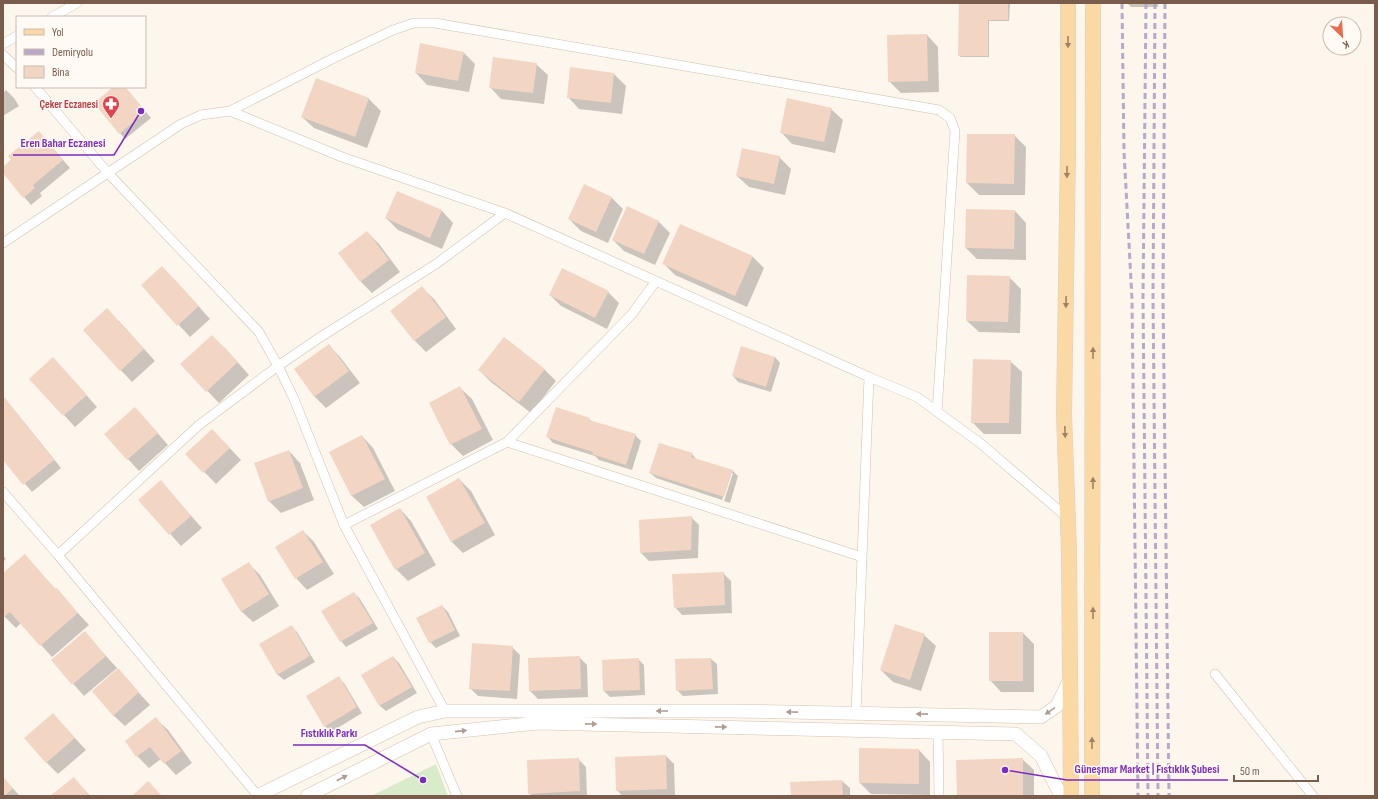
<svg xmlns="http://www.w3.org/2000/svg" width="1378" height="799" font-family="'Sofia Sans Condensed',sans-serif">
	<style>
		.green { fill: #d8ecc9 }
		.shadow { fill: #0003 }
		.building { fill: #f3d5c3 }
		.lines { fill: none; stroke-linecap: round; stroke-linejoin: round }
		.street-casing { stroke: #d1beb0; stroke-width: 10 }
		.secondary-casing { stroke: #d6c0b0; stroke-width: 14 }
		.primary-casing { stroke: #dad1cd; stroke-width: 16 }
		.street { stroke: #fff; stroke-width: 9 }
		.secondary { stroke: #fff; stroke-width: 13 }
		.primary { stroke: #fbd9a5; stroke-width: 15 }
		.rail { stroke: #b9a8c9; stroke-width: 3; stroke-dasharray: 6 4; stroke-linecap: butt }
		.oneway { fill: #a18267 }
		.oneway2 { fill: #af9d94 }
		.labels { text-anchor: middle; stroke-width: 3; stroke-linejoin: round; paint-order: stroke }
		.health-label { font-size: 11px; font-weight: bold; fill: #be3a42; stroke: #fffaf3; text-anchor: end }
		.leader { fill: none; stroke: #7b2cbf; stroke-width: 1.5 }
		.callout-dot { fill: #7b2cbf; stroke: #fffaf3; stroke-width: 1.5 }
		.callout-label { font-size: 12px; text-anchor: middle; font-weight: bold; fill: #7b2cbf; stroke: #fffaf3; stroke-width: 3; stroke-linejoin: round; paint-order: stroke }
	</style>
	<rect width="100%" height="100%" fill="#fdf6ec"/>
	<!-- green -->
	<path class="green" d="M436,764L448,796H371Z"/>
	<!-- shadow -->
	<path class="shadow" d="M960,3H1010L1009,21H989V57H961L959,56Z
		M1127,3H1158V7H1131Z
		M927,35L938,47L939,92L901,93L889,81Z
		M463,52L475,64L469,92L427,85L416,73Z
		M536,64L548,75L544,104L501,99L490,87Z
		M571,68L614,74L626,86L622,114L579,109L568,97Z
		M316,80L369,99L381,111L367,148L314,128L302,117Z
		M115,87H125L151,118L125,139L120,133Z
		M6,90L14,98L19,106L3,116V93Z
		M831,109L843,120L835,153L792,144L781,132Z
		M39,132L70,168L40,193L42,196L31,205L3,172V168Z
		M1014,135L1026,147L1025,195H979L967,183Z
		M779,157L791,169L785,195L749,187L737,176Z
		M585,186L612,198L623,209L608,243L581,231L569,219Z
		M398,192L442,211L453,223L442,249L398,230L386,218Z
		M1015,211L1026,223V260L977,259L966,248Z
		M658,221L670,233L655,265L624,251L613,240Z
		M367,232L379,244L400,272L372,293L361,282L339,253Z
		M753,257L764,268L747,307L675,275L664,264Z
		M1009,277L1021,289L1020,333L979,332L967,321Z
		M174,279L210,319L190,337L142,285Z
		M422,288L434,299L456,329L426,352L415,341L392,311Z
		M608,292L619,303L607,329L561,306L550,295Z
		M119,321L155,361L132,382L84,331Z
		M329,345L340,357L360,383L326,408L314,396Z
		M224,347L249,375L219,403L182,364Z
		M775,357L780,363L771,392L738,382L733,376Z
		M1010,361L1022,372L1021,434H984L972,422Z
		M544,369L556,381L531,413L491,382L479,370Z
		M64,370L97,407L75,427L31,379Z
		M460,388L472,399L493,440L463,456L451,444Z
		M3,396L61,468L32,492L3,458Z
		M589,419L593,422L635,435L641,441L632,470L599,460L595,456L553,443L548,437Z
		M146,420L168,445L139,471L128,459Z
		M362,436L373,448L395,491L364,507L352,496L330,453Z
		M224,442L241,460L216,484L187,454Z
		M289,451L300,463L314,500L281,513L269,501Z
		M692,454L697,460L732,470L738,476L730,503L724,501L733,473H731L722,500L656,478L650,473Z
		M459,479L471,491L495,535L463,553L451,541Z
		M161,482L202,528L181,546L140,500Z
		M400,509L411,521L436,565L408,581L396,569L371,525Z
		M691,517L699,525L698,558L649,561L641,553Z
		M303,531L314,542L334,574L307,590L296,578Z
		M3,555L6,559L3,562Z
		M24,555L89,625L52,657L21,623L16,628L3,615V574Z
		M249,564L260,575L279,606L253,622L241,611Z
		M723,573L731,581L732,613L682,615L675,607Z
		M354,593L360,599L378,629L346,647L341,641Z
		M442,606L448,612L460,636L436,648L430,642Z
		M291,626L297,632L315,662L284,680L278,675L260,644Z
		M84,632L117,668L84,696L52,660Z
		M1023,633L1034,644V692H1001L990,680Z
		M924,635L936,646L921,691L893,682L881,670Z
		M512,647L520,655L517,699L478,696L470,688Z
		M393,657L399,663L417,693L386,711L380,706L362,676Z
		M579,657L587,665L588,697L538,699L530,691Z
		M638,659L644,665L645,695L610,697L604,691L603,661Z
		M711,659L717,664L718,694L683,696L677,690Z
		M118,670L150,705L125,726L113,715Z
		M338,678L344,683L362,713L331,732L325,726Z
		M53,714L86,750L58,774L46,762Z
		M156,719L168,730L192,763L176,775L161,759L149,768L137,756Z
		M919,750L930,762V795L871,794L860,783Z
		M666,756L674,764L675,796H622L617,790Z
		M578,759L586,767L587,796H532L529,793Z
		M1022,759L1034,770V796H958Z
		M3,778L4,779L20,796H3Z
		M74,778L90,796H52Z
		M842,781L850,788V796H792Z"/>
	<!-- building -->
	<path class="building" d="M959,3H1008V20H988V56H958Z
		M927,34L928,81L888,82L887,35Z
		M420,43L464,52L458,81L415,73Z
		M493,57L537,63L533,93L489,88Z
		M570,67L614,73L611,103L567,98Z
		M316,78L369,98L355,137L301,117Z
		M113,87H125L146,112L119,134L94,103Z
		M787,98L832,108L824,142L780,133Z
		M39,131L63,160L33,185L35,188L23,198L3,173V167L11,160L8,156Z
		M967,134H1015L1014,184L966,183Z
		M742,148L780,156L774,184L736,176Z
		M584,184L612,197L596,232L568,219Z
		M397,191L442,210L430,238L385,218Z
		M627,206L659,221L644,254L612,240Z
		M966,209L1015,210L1014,249L965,248Z
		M680,224L753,256L735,296L662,264Z
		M367,231L389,260L360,282L338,253Z
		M162,266L199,306L177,326L141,285Z
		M562,268L609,291L595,318L549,295Z
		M967,275L1010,276L1008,322L966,321Z
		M422,286L446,317L414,341L390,311Z
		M107,308L144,349L120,371L83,330Z
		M212,335L238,362L206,392L180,364Z
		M504,337L545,369L519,402L478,370Z
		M329,344L349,371L314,397L294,369Z
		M741,346L775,357L766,387L732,376Z
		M53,357L87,395L63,416L29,379Z
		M973,359L1011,360L1009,423H971Z
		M460,386L482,429L450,445L429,403Z
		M3,396L54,460L23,485L3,460Z
		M135,407L158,433L127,460L104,434Z
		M556,407L590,418L589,420L636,434L626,465L592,454L593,452L546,437Z
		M212,429L230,448L203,473L185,454Z
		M362,435L385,479L351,496L329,452Z
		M659,443L693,453L691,457L733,470L724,497L649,473Z
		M289,450L303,488L268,502L254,463Z
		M459,478L485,523L451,542L426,497Z
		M161,480L191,516L169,535L138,500Z
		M400,508L425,553L395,570L370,525Z
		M692,516L691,550L640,553L639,520Z
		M303,530L323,562L295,579L275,547Z
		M25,554L55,589L57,588L78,613L40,646L10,612L3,618V573Z
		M249,562L269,594L241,612L221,579Z
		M724,572L725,605L674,608L672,574Z
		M354,592L373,623L340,642L321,611Z
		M442,605L455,630L429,643L416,618Z
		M895,624L925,634L910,680L880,670Z
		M292,625L310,656L277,675L259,644Z
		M85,631L106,656L72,685L51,660Z
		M989,632H1023V681H989Z
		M472,643L513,646L510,691L469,689Z
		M393,656L412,687L379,706L361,675Z
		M580,656L581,689L529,691L528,658Z
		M639,658L640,690L603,691L602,660Z
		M711,658L713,689L676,691L675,659Z
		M118,668L139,692L113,716L92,691Z
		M339,676L357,707L324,727L306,696Z
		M53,713L75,738L46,763L24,738Z
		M156,717L181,751L164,764L150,747L136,757L125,741Z
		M859,748L919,749V784L859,783Z
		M666,755L667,789L616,791L615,757Z
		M579,758L580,791L528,794L527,760Z
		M1023,758V796H957L956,760Z
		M3,777L13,788L5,796H3Z
		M74,777L89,796H50Z
		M842,780L843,796H791L790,782Z
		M148,781L162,796H132Z"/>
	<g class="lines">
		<!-- street casing -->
		<g class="street-casing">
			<path id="street" d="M52,17L77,3
				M3,44L17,36
				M3,55L17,68
				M35,87L108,173L259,332L278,366L294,399L344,525L445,711
				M230,111L334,58L393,30L414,23H435L939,110L950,118L955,131L937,412
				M3,243L181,124L201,115L230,111L342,157L505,213L869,377L917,397L980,443L1068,518
				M507,442L632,314L656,281
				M3,492L58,555L258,796
				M344,525L507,442L862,557
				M58,555L199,425L278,366L319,338L436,264L505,213
				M1215,674L1313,796
				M856,713L869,377
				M938,732L939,796
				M431,734L457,796"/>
		</g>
		<!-- secondary casing -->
		<g class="secondary-casing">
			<path id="secondary" d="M257,796L418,717L445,711H732L1041,717L1057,706L1070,679
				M307,796L431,734L538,723L1016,734L1041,756L1061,796"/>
		</g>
		<!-- primary casing -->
		<g class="primary-casing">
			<path id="primary" d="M1068,3V150L1064,415L1069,551L1071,796
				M1092,796L1093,3"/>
		</g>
		<!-- street -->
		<use href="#street" class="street"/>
		<!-- secondary -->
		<use href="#secondary" class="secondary"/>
		<!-- primary -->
		<use href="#primary" class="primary"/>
		<!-- rail -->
		<path class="rail" d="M1122,3L1124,152L1132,299L1138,796
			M1146,3L1143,298L1148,796
			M1155,3L1153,296L1158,796
			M1165,3L1163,295L1169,796"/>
	</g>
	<!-- one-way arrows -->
	<defs><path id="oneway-solid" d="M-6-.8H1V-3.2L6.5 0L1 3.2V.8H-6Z"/></defs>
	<g class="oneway">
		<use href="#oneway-solid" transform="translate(1068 42) rotate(90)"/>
		<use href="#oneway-solid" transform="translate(1067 172) rotate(91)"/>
		<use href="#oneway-solid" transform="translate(1066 302) rotate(91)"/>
		<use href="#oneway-solid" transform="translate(1093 353) rotate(-90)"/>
		<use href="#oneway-solid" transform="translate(1065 432) rotate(88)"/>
		<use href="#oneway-solid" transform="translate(1093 483) rotate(-90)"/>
		<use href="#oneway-solid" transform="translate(1093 613) rotate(-90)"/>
		<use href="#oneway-solid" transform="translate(1092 743) rotate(-90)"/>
	</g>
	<g class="oneway2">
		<use href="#oneway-solid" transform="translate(662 711) rotate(-180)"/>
		<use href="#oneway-solid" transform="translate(1050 711) rotate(146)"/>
		<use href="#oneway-solid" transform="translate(792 712) rotate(-179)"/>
		<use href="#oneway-solid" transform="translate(922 714) rotate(-179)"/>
		<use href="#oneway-solid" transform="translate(591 724) rotate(1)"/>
		<use href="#oneway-solid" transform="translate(721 727) rotate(1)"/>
		<use href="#oneway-solid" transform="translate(461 731) rotate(-6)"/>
		<use href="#oneway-solid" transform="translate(342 778) rotate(-27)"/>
	</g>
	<!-- icons -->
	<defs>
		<g id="pharmacy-pin" transform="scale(0.9)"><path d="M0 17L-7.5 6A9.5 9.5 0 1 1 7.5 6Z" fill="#e0444e" stroke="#fffaf3"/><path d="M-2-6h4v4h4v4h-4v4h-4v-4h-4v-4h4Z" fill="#fff"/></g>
	</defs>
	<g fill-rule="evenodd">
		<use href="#pharmacy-pin" x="111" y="104"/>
	</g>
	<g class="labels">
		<!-- health labels -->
		<g class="health-label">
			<text x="98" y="108">Çeker Eczanesi</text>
		</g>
	</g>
	<!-- callouts -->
	<path class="leader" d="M141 111L114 155H13M423 780L365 745H293M1005 770L1067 780H1228"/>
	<g class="callout-dot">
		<circle cx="141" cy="111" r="4"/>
		<circle cx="423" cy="780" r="4"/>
		<circle cx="1005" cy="770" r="4"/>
	</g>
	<g class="callout-label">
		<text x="63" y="147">Eren Bahar Eczanesi</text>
		<text x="329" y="737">Fıstıklık Parkı</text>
		<text x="1147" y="773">Güneşmar Market | Fıstıklık Şubesi</text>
	</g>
	<!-- border -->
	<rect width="1378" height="799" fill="none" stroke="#7a5c4d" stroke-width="8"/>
	<!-- legend -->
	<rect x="16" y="16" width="130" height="72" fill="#fffaf3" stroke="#cabbb1"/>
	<rect x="24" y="29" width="20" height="6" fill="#fbd9a5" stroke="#cabbb1"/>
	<text x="52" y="36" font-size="12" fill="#7a5c4d">Yol</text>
	<rect x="24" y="49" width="20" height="6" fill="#b9a8c9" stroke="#cabbb1"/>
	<text x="52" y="56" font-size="12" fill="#7a5c4d">Demiryolu</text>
	<rect x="24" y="66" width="20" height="12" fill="#f3d5c3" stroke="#cabbb1"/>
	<text x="52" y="76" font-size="12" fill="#7a5c4d">Bina</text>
	<!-- north arrow -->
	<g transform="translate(1342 36) rotate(155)"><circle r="19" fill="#fffaf3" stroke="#cabbb1"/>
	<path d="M0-3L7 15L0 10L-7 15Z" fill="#e76f51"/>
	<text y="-6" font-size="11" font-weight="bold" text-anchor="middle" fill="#7a5c4d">K</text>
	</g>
	<!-- scale -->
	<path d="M1234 775v6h84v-6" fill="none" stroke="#7a5c4d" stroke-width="2"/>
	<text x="1240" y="775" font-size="12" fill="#7a5c4d" stroke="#fffaf3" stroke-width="3" paint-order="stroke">50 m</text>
</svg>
